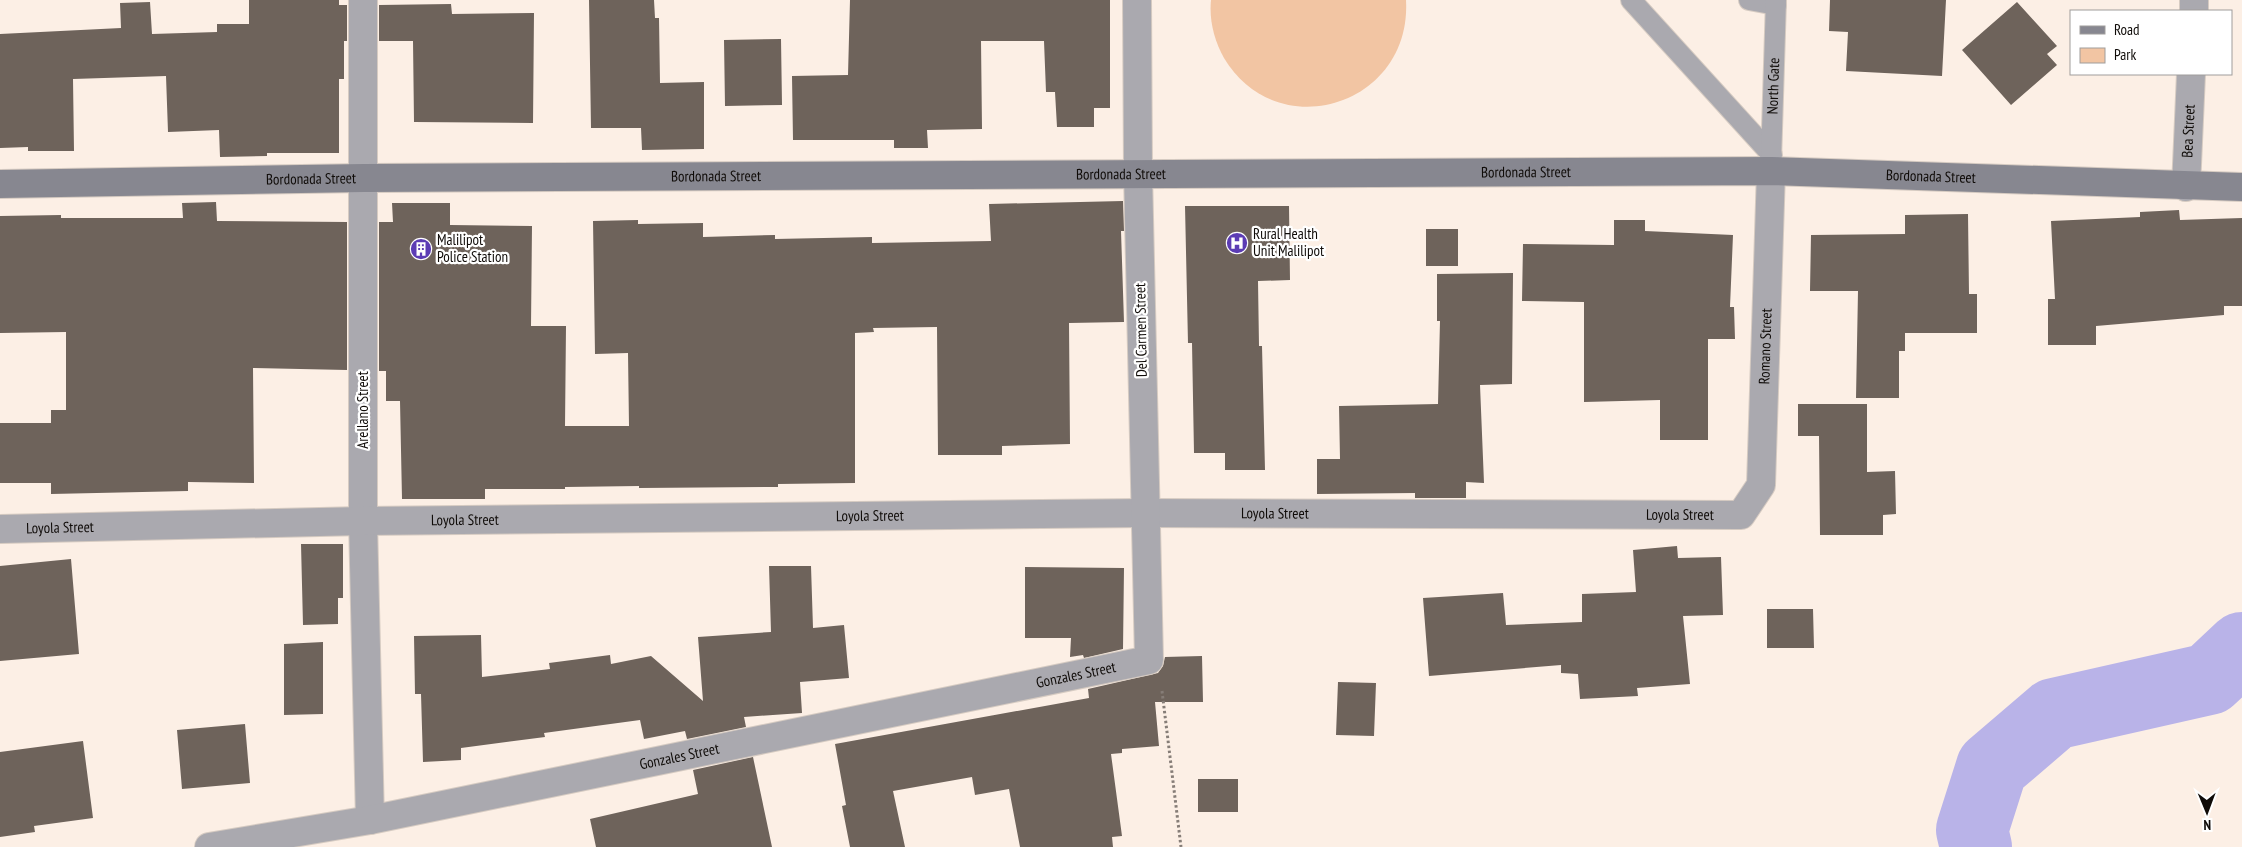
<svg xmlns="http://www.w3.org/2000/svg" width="2242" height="847" font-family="'PT Sans Narrow',sans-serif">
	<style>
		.green { fill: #f2c5a3 }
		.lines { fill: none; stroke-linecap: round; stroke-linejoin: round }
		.river { stroke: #b9b3e8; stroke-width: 72 }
		.building { fill: #6e635b }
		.lane-casing { stroke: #d6cbc2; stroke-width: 22 }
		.street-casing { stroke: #d6cbc2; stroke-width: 30 }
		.secondary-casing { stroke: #d6cbc2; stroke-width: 30 }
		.path { stroke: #867d77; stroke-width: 3; stroke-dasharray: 2.5 2.5; stroke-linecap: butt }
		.lane { stroke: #aaa9af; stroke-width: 20 }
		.street { stroke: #aaa9af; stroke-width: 28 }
		.secondary { stroke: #878790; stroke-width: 28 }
		.labels { text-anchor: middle; stroke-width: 4.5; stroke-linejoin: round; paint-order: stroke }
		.street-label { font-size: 15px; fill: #0f0b08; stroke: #fff }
		.poi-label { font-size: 15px; fill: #0f0b08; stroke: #fff; text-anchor: start }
	</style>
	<rect width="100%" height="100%" fill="#fcefe5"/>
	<!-- green -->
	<path class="green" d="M1211,0H1406C1412,106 1277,147 1224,58C1214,40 1209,20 1211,0Z"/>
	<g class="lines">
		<!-- river -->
		<path class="river" d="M1976,847L1972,830L1992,767L2054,714L2209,679L2242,648"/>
	</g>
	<!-- building -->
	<path class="building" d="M249,0H339V5H347V41H344V79H339V153H267V156L220,157L219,130L168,132L166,76L73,79L74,151H28V147L0,148V34L121,28L120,3L150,2L152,34L217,32V24H249Z
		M589,0H654L655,18H659L660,83L704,82V149L642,150L641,128H591Z
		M850,0H1110V108H1094V127H1057L1055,92H1046L1044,41H981L982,129L927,130L928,148H894V140H793L792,76L848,75Z
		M1830,0H1946L1942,76L1846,71L1848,32L1829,31Z
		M2017,2L2057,46L2047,54L2057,65L2011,105L1962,50Z
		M451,4L452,14L534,13L533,123L414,122L413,41H379V5Z
		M781,39L782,105L725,106L724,40Z
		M1123,201L1124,231H1121L1124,322L1069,323L1070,444L1002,446V455H938L937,327L873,328L874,332L855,333V483L778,484V487L639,488V486L565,487V489H485V499H402L400,401H386V371H379V222H393L392,203H450V225L532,226L531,326H566L565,426H629L628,353L595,354L593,221L638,220V224L703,223V237L775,235V239L872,237V243L991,241L989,204Z
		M216,202L217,221L347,222V370L253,368L254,483L188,482V491L51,494V483H0V423H51V410H66V332L0,333V216L61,215V218H183L182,203Z
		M1185,206H1289L1290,280L1258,281L1259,346H1262L1265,470H1225V453H1194L1192,343H1188Z
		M2179,210L2180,220L2242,218V306H2224V315L2096,326V345H2048V299H2055L2051,221L2140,217V212Z
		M1968,214L1969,294H1977V333H1905V351H1899V398H1856L1858,291H1810L1811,235L1905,234V215Z
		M1614,220H1645V231L1733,235L1730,307H1734L1735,339H1708V440H1660V400L1584,402V302L1522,301L1523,244L1614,245Z
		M1426,229H1458V266H1426Z
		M1513,273L1512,384L1480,385L1484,483L1466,482V498H1415V493L1317,494V459H1340L1339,406L1438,404L1440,321H1437V274Z
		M1798,404H1867V472L1895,471L1896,514L1883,515V535H1820L1819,436H1798Z
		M301,544H343V598H338V624L303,625Z
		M1677,546L1678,558L1721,557L1723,615L1683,616L1690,684L1637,688L1638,696L1580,699L1578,674L1561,673V665L1429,676L1423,598L1503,593L1506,625L1582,622V594L1636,592L1633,550Z
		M71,559L79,654L0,661V566Z
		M769,566H811L813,628L844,625L849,678L800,682L802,713L744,717L746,727L687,739L685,731L644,739L640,720L544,733L545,737L461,748V760L423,762L421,694H415L414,636L481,635L482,677L550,669L549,663L610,655L611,664L651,656L703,701L698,637L771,632Z
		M1025,567L1124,568L1123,649L1084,658L1083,655L1070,657L1071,638H1025Z
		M1767,609H1813L1814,648H1767Z
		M323,642V714L284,715V644Z
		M1202,656L1203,702H1155L1159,746L1122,749V753L1111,754L1122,836L1112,837L1113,847H1020L1009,789L975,795L972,777L893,791L905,847H850L842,806L846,805L835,744L1089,698L1088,689L1158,673L1163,666L1165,657Z
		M1338,682L1376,683L1374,736L1336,735Z
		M245,724L250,783L182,789L177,730Z
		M83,741L93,818L34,826L35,832L0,837V752Z
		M753,757L772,847H596L590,819L698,794L693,770Z
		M1198,779H1238V812H1198Z"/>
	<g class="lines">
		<!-- lane casing -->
		<g class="lane-casing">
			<g id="lane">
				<path d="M1631,0L1772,155"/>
				<path d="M1749,0L1776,5"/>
				<path id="s1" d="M1771,162L1776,0"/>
			</g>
		</g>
		<!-- street casing -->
		<g class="street-casing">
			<g id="street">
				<path d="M363,0V521L370,820"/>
				<path d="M2194,11V0"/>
				<path id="s2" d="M2186,187L2191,74"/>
				<path id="s3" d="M0,529L363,521L1144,513L1741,515L1761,485L1771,171"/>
				<path id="s4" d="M209,847L370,820L1149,660L1138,173L1137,0"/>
			</g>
		</g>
		<!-- secondary casing -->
		<g class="secondary-casing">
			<g id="secondary">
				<path id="s5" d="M0,184L364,178L1771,171L2242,187"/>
			</g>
		</g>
		<!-- path -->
		<path class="path" d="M1162,691L1181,847"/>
		<!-- lane -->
		<use href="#lane" class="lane"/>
		<!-- street -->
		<use href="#street" class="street"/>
		<!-- secondary -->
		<use href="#secondary" class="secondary"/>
	</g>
	<!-- icons -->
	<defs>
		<g id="hospital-disc" transform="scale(1.125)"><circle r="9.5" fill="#5c3cb4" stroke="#fff"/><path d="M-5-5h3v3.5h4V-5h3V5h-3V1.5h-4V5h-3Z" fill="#fff"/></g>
		<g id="building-disc" transform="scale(1.125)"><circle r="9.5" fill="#5c3cb4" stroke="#fff"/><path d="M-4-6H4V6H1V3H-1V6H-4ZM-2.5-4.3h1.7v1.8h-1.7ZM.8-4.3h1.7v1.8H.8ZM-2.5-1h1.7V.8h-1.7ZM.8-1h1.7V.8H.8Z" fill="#fff"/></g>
	</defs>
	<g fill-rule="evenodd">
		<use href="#hospital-disc" x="1237" y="243"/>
		<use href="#building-disc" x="421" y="249"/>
	</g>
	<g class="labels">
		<!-- street labels -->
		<g class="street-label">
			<text dy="5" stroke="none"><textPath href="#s1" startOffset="76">North Gate</textPath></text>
			<text dy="5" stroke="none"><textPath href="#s2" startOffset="56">Bea Street</textPath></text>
			<text dy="5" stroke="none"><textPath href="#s5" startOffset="1526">Bordonada Street</textPath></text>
			<text dy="5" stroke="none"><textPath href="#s5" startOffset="1121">Bordonada Street</textPath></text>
			<text dy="5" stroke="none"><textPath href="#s5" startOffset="716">Bordonada Street</textPath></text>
			<text dy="5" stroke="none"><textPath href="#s5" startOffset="1931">Bordonada Street</textPath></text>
			<text dy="5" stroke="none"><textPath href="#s5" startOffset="311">Bordonada Street</textPath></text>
			<text transform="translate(1141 330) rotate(-91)" y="5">Del Carmen Street</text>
			<text dy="5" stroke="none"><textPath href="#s3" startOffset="1916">Romano Street</textPath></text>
			<text transform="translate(363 410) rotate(-90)" y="5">Arellano Street</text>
			<text dy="5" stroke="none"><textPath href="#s3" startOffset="1275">Loyola Street</textPath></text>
			<text dy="5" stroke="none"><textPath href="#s3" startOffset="1680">Loyola Street</textPath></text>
			<text dy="5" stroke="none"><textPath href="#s3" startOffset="870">Loyola Street</textPath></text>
			<text dy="5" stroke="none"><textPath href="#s3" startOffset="465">Loyola Street</textPath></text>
			<text dy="5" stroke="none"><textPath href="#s3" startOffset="60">Loyola Street</textPath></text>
			<text dy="5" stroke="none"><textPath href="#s4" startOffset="884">Gonzales Street</textPath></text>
			<text dy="5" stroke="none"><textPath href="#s4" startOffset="479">Gonzales Street</textPath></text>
		</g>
		<!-- poi labels -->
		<g class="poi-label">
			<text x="1253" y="239">Rural Health<tspan x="1253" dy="17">Unit Malilipot</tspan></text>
			<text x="437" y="245">Malilipot<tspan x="437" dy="17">Police Station</tspan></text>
		</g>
	</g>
	<!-- legend -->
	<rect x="2070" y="10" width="162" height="65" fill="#ffffff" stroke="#9f9d9c"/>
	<rect x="2080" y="26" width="25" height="8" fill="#878790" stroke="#9f9d9c"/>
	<text x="2114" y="35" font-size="15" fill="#0f0b08">Road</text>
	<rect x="2080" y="48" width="25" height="15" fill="#f2c5a3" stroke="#9f9d9c"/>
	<text x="2114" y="60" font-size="15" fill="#0f0b08">Park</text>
	<!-- north arrow -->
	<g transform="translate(2207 812) rotate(179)" stroke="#ffffff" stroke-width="4" paint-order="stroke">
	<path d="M0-4L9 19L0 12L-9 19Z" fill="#0f0b08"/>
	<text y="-8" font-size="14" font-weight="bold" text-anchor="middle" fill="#0f0b08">N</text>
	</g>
</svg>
